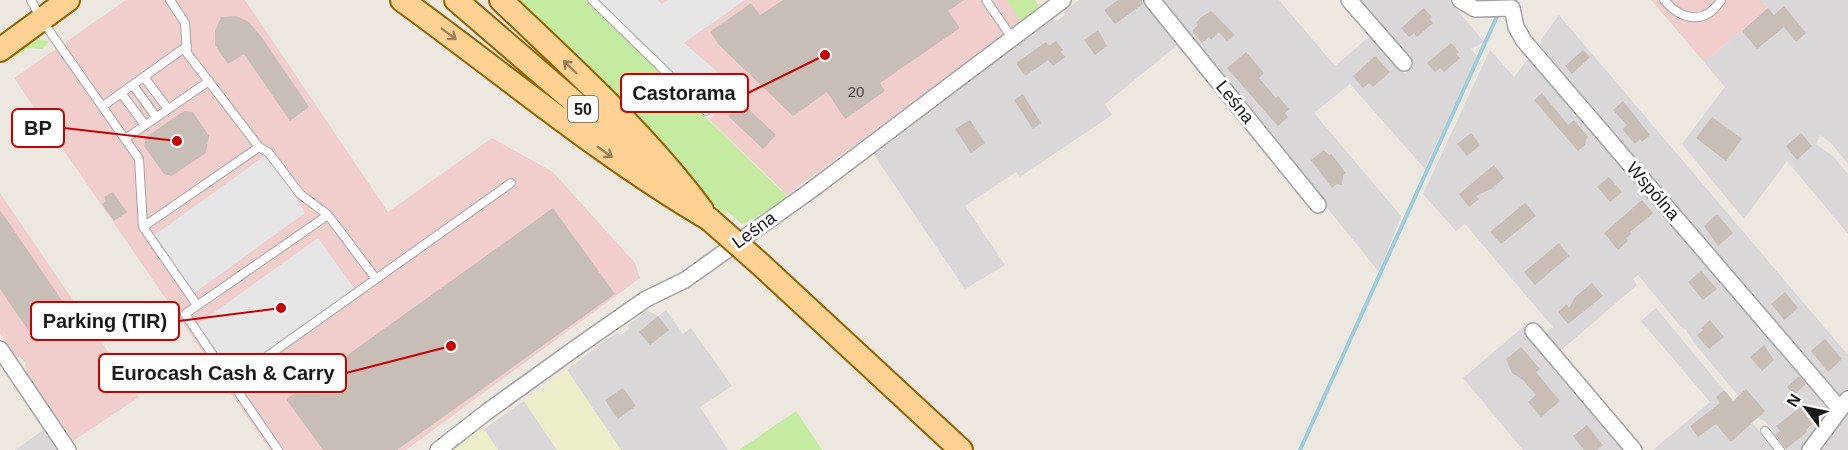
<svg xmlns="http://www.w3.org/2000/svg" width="1848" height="450" font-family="Helvetica,sans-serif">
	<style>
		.residential { fill: #d9d7d7 }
		.commercial { fill: #f0cecc }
		.farmland { fill: #ebeec8 }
		.grass { fill: #c5eba1 }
		.parking { fill: #e6e6e6 }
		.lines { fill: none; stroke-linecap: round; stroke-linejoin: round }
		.stream { stroke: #9ccede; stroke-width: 4 }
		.building { fill: #c9beb5 }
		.lane-casing { stroke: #a1a1a1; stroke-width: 10 }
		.street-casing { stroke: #a1a1a1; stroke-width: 18 }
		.primary-casing { stroke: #916200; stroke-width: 26 }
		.lane { stroke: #fff; stroke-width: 8 }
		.street { stroke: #fff; stroke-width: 15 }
		.primary { stroke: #ffd192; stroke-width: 22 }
		.primary-bridge-casing { stroke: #916200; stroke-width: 26; stroke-linecap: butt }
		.primary-bridge { stroke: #ffd192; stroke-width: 22 }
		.oneway { stroke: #987f5c }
		.labels { text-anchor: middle; stroke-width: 6; stroke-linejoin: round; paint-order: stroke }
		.number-label { font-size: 15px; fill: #464341 }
		.shield { fill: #fff; stroke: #5f5f5f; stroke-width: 1.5 }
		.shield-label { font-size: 16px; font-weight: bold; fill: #1a1a1a }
		.street-label { font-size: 18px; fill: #1a1a1a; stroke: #fff }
		.leader { fill: none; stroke: #c50200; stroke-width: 2 }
		.callout-dot { fill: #c50200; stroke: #fff; stroke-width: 2 }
		.callout { fill: #fff; stroke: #c50200; stroke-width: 2 }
		.callout-label { font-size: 20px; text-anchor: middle; font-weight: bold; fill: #1a1a1a }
	</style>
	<rect width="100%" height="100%" fill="#ede8df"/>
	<!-- residential -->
	<path class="residential" d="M1079,0H1145L1180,43L1105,104L1112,115L1020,177L1016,172L965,206L1005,265L965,289L874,155L1052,19L1057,21L1065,15L1064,11Z
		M1159,0H1279L1335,66L1370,36L1401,70L1405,73L1413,65L1357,0H1449L1484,42L1471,49L1477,56L1425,169L1350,84L1314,113L1401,216L1379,272Z
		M1762,0H1848V164L1831,143L1820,135L1816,144L1833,156L1848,174V234L1787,161L1744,219L1682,144L1725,87L1704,62L1768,8Z
		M1559,15L1848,355V390L1839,402L1539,51L1541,40Z
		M1490,50L1514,77L1531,55L1610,146V153L1620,159L1661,206L1658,213L1672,219L1786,354V359L1794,367L1797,368L1834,411L1805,450H1786L1772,433V429L1764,421L1757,418L1694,343L1686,330L1681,327L1638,275L1633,279L1637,285L1559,352L1544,334L1553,327L1465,224L1456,231L1423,194Z
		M1656,308L1724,390L1775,450H1653L1710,402L1641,321Z
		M647,310L658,316L666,310L683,334L691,328L732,386L700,407L728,450H621L567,370L606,340L617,333L621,335L629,329L628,325Z
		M1523,327L1557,367L1554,370L1566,385L1570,383L1628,450H1523L1463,378Z
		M524,401L557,450H498L484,429Z
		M1848,412V450H1820L1840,424Z
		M45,429L59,450H15Z"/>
	<!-- commercial -->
	<path class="commercial" d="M126,0H245L388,212L492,138L553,172L635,263L640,278L406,450H270L14,78Z
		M585,0H1035L1040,8L787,195Z
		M1651,0H1762L1768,8L1704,62Z
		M0,193L139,397L73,441L27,374L25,362L20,357H16L0,333Z"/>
	<!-- farmland -->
	<path class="farmland" d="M567,370L621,450H557L524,401Z
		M482,428L498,450H452Z"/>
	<!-- grass -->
	<path class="grass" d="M510,0H585L790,199L768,214L765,211L750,222L742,224L727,211L725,214L719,210Z
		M1007,0H1035L1040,8L1021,22Z
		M35,37L49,42L42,49L29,48L15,57L4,58Z
		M796,411L822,450H739Z"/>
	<!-- parking -->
	<path class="parking" d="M593,0H658L662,4L668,0H745L684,43L737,89L709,120L589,4Z
		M269,153L305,213L190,296L149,239Z
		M318,238L359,295L232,386L191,329Z"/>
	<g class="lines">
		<!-- stream -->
		<path class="stream" d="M1300,450L1499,12"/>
	</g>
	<!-- building -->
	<path class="building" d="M783,0H964L948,11L960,28L880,83L885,91L845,119L827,92L793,116L719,45L710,32L751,3L760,15Z
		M1118,0H1142L1143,4L1115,24L1104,10Z
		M1784,6L1806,33L1796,42L1784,27L1757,49L1742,31L1768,8L1774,15Z
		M1424,8L1432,17L1429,19L1433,23L1417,37L1414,33L1409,37L1401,28Z
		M1211,11L1235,35L1227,41L1219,32L1211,40L1209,37L1202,43L1192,31L1198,25L1196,23L1200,18Z
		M236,16L249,22L263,39L309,107L290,121L244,54L228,64L215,45V31L221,17Z
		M1098,30L1107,46L1095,55L1084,40Z
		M1056,41L1063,50L1061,52L1065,57L1053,66L1048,60L1025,76L1016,63L1046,42L1049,46Z
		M1451,43L1459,52L1456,54L1460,58L1444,72L1440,68L1435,72L1427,63Z
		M1583,50L1590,57L1572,74L1565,66Z
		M1246,52L1264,73L1259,78L1276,98L1278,96L1289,109L1285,113L1288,117L1278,126L1227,68Z
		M1375,56L1390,72L1373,87L1369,83L1363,88L1353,76Z
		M1542,93L1568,125L1574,120L1588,137L1586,140L1585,145L1578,151L1534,100Z
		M1023,94L1041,123L1033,129L1014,100Z
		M1623,101L1650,135L1642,142L1640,139L1635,144L1622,129L1627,125L1613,110Z
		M741,102L776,135L763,149L728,116Z
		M184,111L193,112L209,136L206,153L172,176L164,174L144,146L146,137Z
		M1712,117L1742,139L1726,161L1696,138Z
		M970,120L985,143L971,153L955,129Z
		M1471,133L1480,145L1467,156L1457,144Z
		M1801,133L1812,146L1797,160L1786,146Z
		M1324,150L1329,155L1331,154L1346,173L1343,175L1342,185L1337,184L1332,188L1311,160Z
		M1494,165L1504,178L1491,189L1476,196L1479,199L1469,207L1459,194Z
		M1609,177L1622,192L1610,202L1597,187Z
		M113,192L127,212L114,221L102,204L106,201L104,197Z
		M1642,200L1653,213L1630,232L1631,234L1626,238L1628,241L1618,250L1604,233Z
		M1525,203L1536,216L1501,244L1490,232Z
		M553,208L615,294L397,450H323L286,399Z
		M0,210L74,318L37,343L0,289Z
		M1717,214L1733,233L1718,246L1704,226Z
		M1559,243L1569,256L1535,285L1524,272Z
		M1701,271L1717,289L1703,300L1688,282Z
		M1592,283L1603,296L1568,324L1558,312L1567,304L1569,308L1575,297Z
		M1785,292L1798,308L1784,320L1771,304Z
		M658,316L669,330L650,345L639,332Z
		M1710,320L1724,337L1709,349L1697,335L1703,330L1701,328Z
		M1825,339L1842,359L1828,372L1811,351Z
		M1764,345L1774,360L1762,371L1750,357Z
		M1521,347L1540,369L1536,372L1560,401L1541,417L1528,402L1536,395L1523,380L1512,373L1506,359Z
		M1799,376L1806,384L1794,395L1787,387Z
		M623,388L636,406L618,419L605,400Z
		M1746,389L1765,411L1731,442L1716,424L1698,437L1690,426L1720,403L1716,397L1724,390L1733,401Z
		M1804,404L1818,419L1806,430L1807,432L1786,449L1775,434L1780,431L1776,426Z
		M1587,425L1603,445L1597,450H1584L1573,436Z"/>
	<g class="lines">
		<!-- lane casing -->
		<g class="lane-casing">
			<path id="lane" d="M31,0L41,19L139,159L143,227L259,147L187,53L185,23L170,0
				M592,0L706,111
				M986,0L1012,38
				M1664,0C1682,21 1705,25 1721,0
				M144,77L168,109
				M133,85L156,117
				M121,93L145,125
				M103,106L187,46
				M125,139L209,81
				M259,147L269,153L300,194L328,215L376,279
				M143,227L197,305
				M231,382L511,183
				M1765,431L1780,450
				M278,450L185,314L328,215"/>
		</g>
		<!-- street casing -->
		<g class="street-casing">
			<path id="street" d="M1152,0L1318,205
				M1349,0L1404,63
				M1460,0L1475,9L1512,8
				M1512,8L1516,27L1524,41L1840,409
				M1533,331L1634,450
				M0,349L68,450
				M438,450L488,411L577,347L646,299L685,280L810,191L1063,0
				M1810,450L1848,399"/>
		</g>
		<!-- primary casing -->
		<g class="primary-casing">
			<path id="primary" d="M402,0C504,74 600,155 709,219
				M456,0L658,174
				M501,0C571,67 644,132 702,210
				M0,50L68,0
				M759,263L961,450"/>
		</g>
		<!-- lane -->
		<use href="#lane" class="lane"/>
		<!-- street -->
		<use href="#street" class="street"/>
		<!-- primary -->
		<use href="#primary" class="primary"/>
		<!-- primary-bridge casing -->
		<g class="primary-bridge-casing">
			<path id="primary-bridge" d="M709,219L759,263"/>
		</g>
		<!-- primary-bridge -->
		<use href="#primary-bridge" class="primary-bridge"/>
	</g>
	<!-- one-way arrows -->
	<defs><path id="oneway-shaft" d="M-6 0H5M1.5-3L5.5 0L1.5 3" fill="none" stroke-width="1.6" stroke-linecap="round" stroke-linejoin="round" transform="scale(1.5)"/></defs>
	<g class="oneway">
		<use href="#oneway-shaft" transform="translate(449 34) rotate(37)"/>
		<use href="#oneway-shaft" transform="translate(570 67) rotate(-136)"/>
		<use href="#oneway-shaft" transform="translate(605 152) rotate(36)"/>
	</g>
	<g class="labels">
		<!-- number labels -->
		<g class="number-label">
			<text x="856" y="97">20</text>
		</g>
		<!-- shield labels -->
		<rect class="shield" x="568" y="96" width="30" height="26" rx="4.5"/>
		<g class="shield-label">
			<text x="583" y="115">50</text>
		</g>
		<!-- street labels -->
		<g class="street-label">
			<text transform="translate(1235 102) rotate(51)" y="6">Leśna</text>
			<text transform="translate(1653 191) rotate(49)" y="6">Wspólna</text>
			<text transform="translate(754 230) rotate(-36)" y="6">Leśna</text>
		</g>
	</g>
	<!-- callouts -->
	<path class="leader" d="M825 55L748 93M177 141L64 128M281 308L179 321M451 346L346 373"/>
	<g class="callout-dot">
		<circle cx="825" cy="55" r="6"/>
		<circle cx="177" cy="141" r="6"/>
		<circle cx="281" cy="308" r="6"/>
		<circle cx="451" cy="346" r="6"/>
	</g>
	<g class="callout">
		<rect x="621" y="74" width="127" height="38" rx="6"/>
		<rect x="12" y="109" width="52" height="38" rx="6"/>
		<rect x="31" y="302" width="148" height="38" rx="6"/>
		<rect x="99" y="354" width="247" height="38" rx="6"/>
	</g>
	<g class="callout-label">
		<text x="684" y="100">Castorama</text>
		<text x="38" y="135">BP</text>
		<text x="105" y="328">Parking (TIR)</text>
		<text x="223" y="380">Eurocash Cash &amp; Carry</text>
	</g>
	<!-- north arrow -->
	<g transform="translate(1806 408) rotate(302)" stroke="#ffffff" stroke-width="4.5" paint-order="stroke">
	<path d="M0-4.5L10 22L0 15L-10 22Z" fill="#1a1a1a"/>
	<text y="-9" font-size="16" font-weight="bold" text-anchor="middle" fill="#1a1a1a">N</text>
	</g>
</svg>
